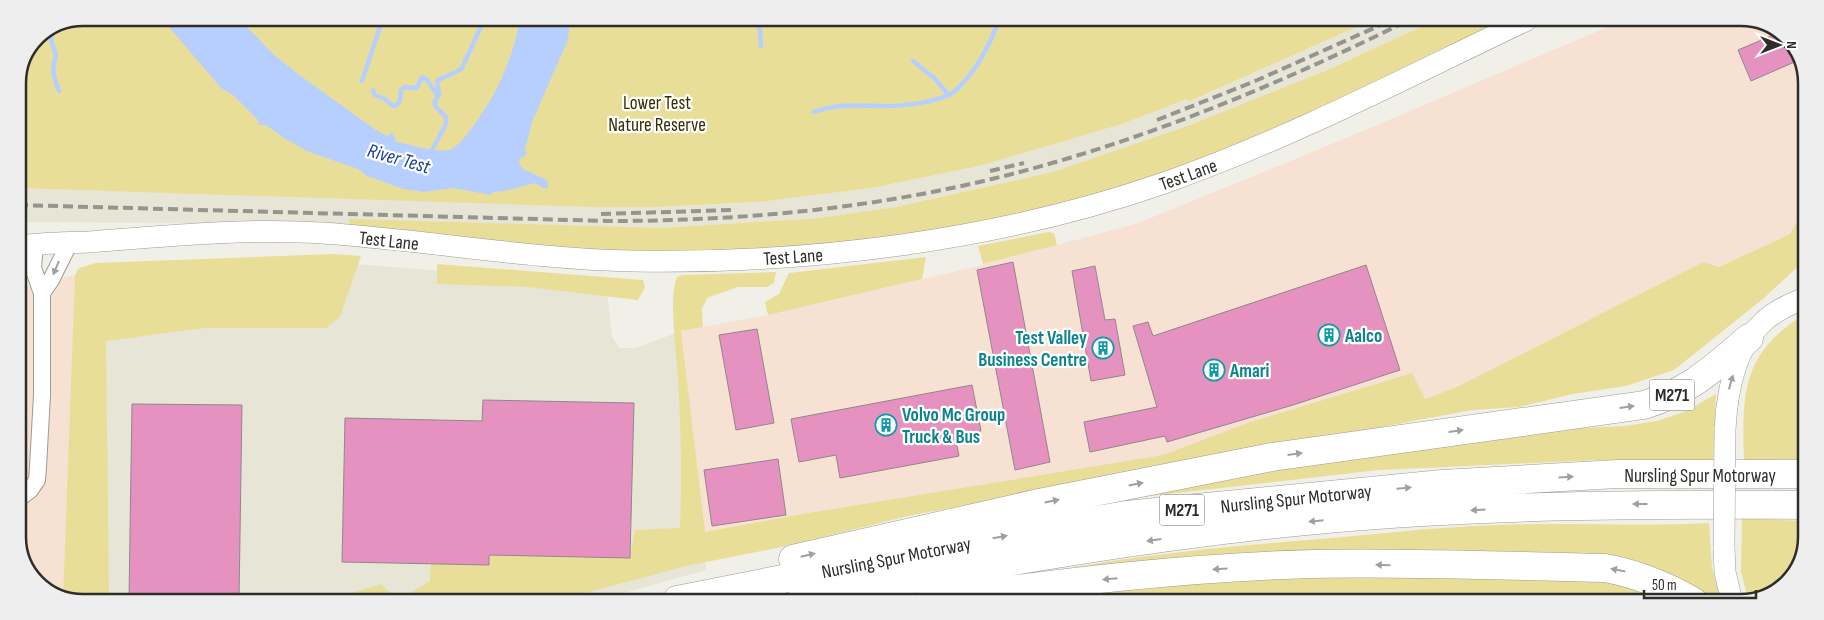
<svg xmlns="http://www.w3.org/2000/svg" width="1824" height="620" font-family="'Sofia Sans Condensed',sans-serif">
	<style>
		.built { fill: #e7e5d6 }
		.industrial { fill: #f6e1d3 }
		.green { fill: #e9de98 }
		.water { fill: #b7cffe }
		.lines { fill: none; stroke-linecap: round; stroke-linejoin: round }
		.stream { stroke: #b7cffe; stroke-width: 4.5 }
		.building { fill: #e692c1; stroke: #8f878b }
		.minor-casing { stroke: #9c9b94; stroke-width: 18 }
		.tertiary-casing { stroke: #9c9b94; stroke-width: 22 }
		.motorway-casing { stroke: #9c9b94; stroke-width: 29 }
		.minor { stroke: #fff; stroke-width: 16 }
		.tertiary { stroke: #fff; stroke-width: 21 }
		.motorway { stroke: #fff; stroke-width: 28 }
		.rail { stroke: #95948e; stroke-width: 4; stroke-dasharray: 10 5; stroke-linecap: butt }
		.tertiary-bridge-casing { stroke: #9c9b94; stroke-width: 22; stroke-linecap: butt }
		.tertiary-bridge { stroke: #fff; stroke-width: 21 }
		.oneway { fill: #a1a09f }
		.labels { text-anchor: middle; stroke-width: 4.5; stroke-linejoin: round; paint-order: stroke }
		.shield { fill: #fff; stroke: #6d6c6a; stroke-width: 1 }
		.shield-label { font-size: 18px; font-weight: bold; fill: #2e2d2a }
		.park-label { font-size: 19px; fill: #342e03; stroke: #fff }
		.street-label { font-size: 19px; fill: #2e2d2a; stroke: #fff }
		.culture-label { font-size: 19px; font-weight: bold; fill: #0d838f; stroke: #fff; text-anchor: start }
		.water-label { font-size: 20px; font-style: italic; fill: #1b4096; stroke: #fff }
		.rim { fill: none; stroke: #2e2d2a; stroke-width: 2.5 }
	</style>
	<rect width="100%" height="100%" fill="#f1f0e8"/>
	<!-- built -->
	<path class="built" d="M1372,20H1435L1332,68L1190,125L1053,172L896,207L819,218L659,228L477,230L413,225L18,222V188L659,207L745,203L872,188L983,165L1122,124L1187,99L1189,102Z
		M257,260L368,265L606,284L612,336L619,348H636L681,331L704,532L706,570L599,600L63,599L75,275Z"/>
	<!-- industrial -->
	<path class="industrial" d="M1622,21H1762L1793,43L1806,78L1805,207L1790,234L1719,267L1703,262L1459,386L1424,399L1412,373L1247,423L1163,455L802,514L704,532L681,331L768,315L970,268L1136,224L1339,141Z
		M75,275L63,599H62L31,577L18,542V288Z"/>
	<!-- green -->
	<path class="green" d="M83,18L1372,20L1188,102L1187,99L1122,124L983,165L872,188L757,202L659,207H591L18,188V79L37,36Z
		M1435,20H1510L1293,124L1125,187L932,235L716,254L563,249L349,228V219L659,228L819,218L896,207L1053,172L1190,125L1332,68Z
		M1805,207V260L1764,298L1674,370L1626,386L1573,394L1519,407L1472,410L908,516L787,546L686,566L559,600H345L352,593L381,584L394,596L407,595L430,581L431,563L489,555L630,558L635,530L680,528C682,478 681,429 678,379C677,353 668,300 677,277L682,275L776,272L774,283L767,287H738L707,298L702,309L703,327L681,331L705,532L802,514L1163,455L1247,423L1412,373L1425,399L1459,386L1703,262L1719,267L1790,234Z
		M1048,232L1054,233L1057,245L983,264L978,246Z
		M332,254L361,256L340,317L326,328H205L106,341L109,599H63L75,275L79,268L96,263Z
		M926,257L922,279L768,315L765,302L779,294L789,273Z
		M437,264L643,280L645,287L638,300L527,287L437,284Z
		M1805,314L1804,459L1744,460C1742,392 1742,353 1805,314Z
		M1716,394L1713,460H1598L1379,470L1133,498L1135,492L1538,430L1625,426L1657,421L1686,411Z
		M1742,518L1803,521V558L1781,589L1748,600L1741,571Z
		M1709,523L1712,567L1721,602L1661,572L1026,577C1115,557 1205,549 1295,541C1363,536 1430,527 1498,525C1569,522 1639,527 1709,523Z
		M1596,572L1684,602L959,601L1173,580Z"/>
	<!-- water -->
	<path class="water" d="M156,18H236L253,33L273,54L298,74L376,130L387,136L393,132L396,142C413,144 431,153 449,150C457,148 465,136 471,129C496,96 513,60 520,18H570L568,40L532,122L525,150L527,154L520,159L519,163L523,169L547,180L548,188H542L535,183C521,187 508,191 494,192L491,195L453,188L424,192L403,189L367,176L358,169L309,152L284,138L266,125H259L257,119L233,95L221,88L169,27Z"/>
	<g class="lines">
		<!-- stream -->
		<path class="stream" d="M755,19L760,30L761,46
			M53,30L51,40L56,55C51,68 54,79 59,91
			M913,61L934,78L948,94
			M362,81L383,18
			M373,90L375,95L385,99L393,106L397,105L400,100L401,90L405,87L417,88L422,77L427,80L438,96
			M814,112C838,103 860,106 886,106C903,106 942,102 955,91C975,73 991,44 999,19
			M432,150L446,124V117L435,106V101L439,95L437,81C445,75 456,74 462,68L485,18"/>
	</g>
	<!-- building -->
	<path class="building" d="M1778,33L1792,43L1799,60L1751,81L1738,50Z
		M1013,262L1050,462L1015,470L977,270Z
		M1366,265L1400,370L1293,405L1167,442L1165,436L1090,452L1084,422L1157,407L1133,326L1148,322L1153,336Z
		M1095,266L1105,320L1115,319L1125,375L1091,381L1072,271Z
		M757,329L774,423L736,430L719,335Z
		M972,385L981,431L955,436L959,456L840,478L836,455L799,462L791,419Z
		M483,400L634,403L630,558L489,555V565L342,562L345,418L482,421Z
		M132,404L242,405L239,599H129Z
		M778,459L786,515L712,526L704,470Z"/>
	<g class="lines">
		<!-- minor casing -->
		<g class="minor-casing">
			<path id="minor" d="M42,293L51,280L70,242
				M18,499L30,490L37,480L38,467L42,395V293L33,268L35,244"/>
		</g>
		<!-- tertiary casing -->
		<g class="tertiary-casing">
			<path id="tertiary" d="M18,246C41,243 64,243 88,242C165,236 244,228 322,233C426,240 529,259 633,261C809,264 997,241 1164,183C1289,139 1407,77 1527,20
				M1725,429C1727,393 1734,349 1762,323C1774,311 1790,304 1805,298
				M1724,547L1725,572L1732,602"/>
		</g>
		<!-- motorway casing -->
		<g class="motorway-casing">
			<path id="motorway" d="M793,559L1039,503L1272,457L1644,405C1692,390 1711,370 1749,338
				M677,600L934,549L1126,515L1442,484L1617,474H1804
				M800,601C974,566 1150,535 1327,519C1485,505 1644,504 1803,505
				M928,601C1056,583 1185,567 1314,564C1411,562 1508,566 1605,568C1638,574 1665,585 1694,602"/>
		</g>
		<!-- minor -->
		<use href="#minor" class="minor"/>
		<!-- tertiary -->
		<use href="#tertiary" class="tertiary"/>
		<!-- motorway -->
		<use href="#motorway" class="motorway"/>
		<!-- rail -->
		<path class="rail" d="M1157,120L1253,82L1392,20
			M990,171L1024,163
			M18,205L608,221C728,221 848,211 966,185C1119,151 1268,90 1409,20
			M601,214L733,210"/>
		<!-- tertiary-bridge casing -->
		<g class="tertiary-bridge-casing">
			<path id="tertiary-bridge" d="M1724,547L1725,429"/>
		</g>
		<!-- tertiary-bridge -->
		<use href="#tertiary-bridge" class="tertiary-bridge"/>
	</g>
	<!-- one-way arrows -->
	<defs><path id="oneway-solid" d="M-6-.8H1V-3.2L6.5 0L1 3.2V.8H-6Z" transform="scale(1.25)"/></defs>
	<g class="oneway">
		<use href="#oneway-solid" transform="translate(56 268) rotate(113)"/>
		<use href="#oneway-solid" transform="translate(1731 382) rotate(-74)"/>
		<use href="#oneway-solid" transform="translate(1627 407) rotate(-8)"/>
		<use href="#oneway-solid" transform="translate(1456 431) rotate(-8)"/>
		<use href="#oneway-solid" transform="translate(1295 454) rotate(-8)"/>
		<use href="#oneway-solid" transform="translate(1566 477) rotate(-3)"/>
		<use href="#oneway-solid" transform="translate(1136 484) rotate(-11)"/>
		<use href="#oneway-solid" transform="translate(1404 488) rotate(-5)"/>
		<use href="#oneway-solid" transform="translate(1052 501) rotate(-11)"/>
		<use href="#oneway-solid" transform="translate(1640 504) rotate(180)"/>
		<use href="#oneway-solid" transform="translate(1478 510) rotate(177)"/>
		<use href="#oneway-solid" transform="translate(1316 521) rotate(174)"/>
		<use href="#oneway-solid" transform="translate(1000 537) rotate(-10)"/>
		<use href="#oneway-solid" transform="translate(1154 540) rotate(172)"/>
		<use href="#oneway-solid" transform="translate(808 555) rotate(-13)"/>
		<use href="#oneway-solid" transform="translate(1383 565) rotate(-179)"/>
		<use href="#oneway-solid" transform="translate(1220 569) rotate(177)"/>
		<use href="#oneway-solid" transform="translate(1618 570) rotate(-169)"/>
		<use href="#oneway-solid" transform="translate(1110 579) rotate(175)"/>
	</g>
	<!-- icons -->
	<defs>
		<g id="building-ring" transform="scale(1.125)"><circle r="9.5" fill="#fff" stroke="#0f9aa8" stroke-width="1.5"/><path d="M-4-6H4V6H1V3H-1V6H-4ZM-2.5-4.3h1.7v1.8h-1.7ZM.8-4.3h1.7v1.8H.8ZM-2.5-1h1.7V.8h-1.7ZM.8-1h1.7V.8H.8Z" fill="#0f9aa8"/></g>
	</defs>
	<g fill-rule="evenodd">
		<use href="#building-ring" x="1329" y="335"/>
		<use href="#building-ring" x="1103" y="348"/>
		<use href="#building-ring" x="1214" y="370"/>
		<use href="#building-ring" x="886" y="425"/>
	</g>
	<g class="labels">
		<!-- shield labels -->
		<g class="shield">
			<rect x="1649.5" y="379.5" width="45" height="31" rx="4"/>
			<rect x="1159.5" y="494.5" width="45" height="31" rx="4"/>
		</g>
		<g class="shield-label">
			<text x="1672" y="401">M271</text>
			<text x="1182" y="516">M271</text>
		</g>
		<!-- park labels -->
		<g class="park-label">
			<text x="657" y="109">Lower Test<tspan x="657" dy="22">Nature Reserve</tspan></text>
		</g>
		<!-- street labels -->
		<g class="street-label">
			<text transform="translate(1188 174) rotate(-20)" y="7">Test Lane</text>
			<text transform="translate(389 240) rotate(6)" y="7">Test Lane</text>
			<text transform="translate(793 256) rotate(-4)" y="7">Test Lane</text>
			<text x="1700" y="482">Nursling Spur Motorway</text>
			<text transform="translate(1296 498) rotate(-6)" y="7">Nursling Spur Motorway</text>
			<text transform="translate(896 557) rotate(-11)" y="7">Nursling Spur Motorway</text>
		</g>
		<!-- culture labels -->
		<g class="culture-label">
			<text x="1345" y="342">Aalco</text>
			<text x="1087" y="344" text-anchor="end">Test Valley<tspan x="1087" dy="22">Business Centre</tspan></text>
			<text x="1230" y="377">Amari</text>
			<text x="902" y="421">Volvo Mc Group<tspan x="902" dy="22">Truck &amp; Bus</tspan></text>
		</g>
		<!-- water labels -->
		<g class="water-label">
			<text transform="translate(399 158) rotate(16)" y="7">River Test</text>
		</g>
	</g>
	<!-- crop -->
	<path d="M0 0H1824V620H0ZM83 26H1741A57 57 0 0 1 1798 83V537A57 57 0 0 1 1741 594H83A57 57 0 0 1 26 537V83A57 57 0 0 1 83 26Z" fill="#eee" fill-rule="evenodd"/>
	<path class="rim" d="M83 26H1741A57 57 0 0 1 1798 83V537A57 57 0 0 1 1741 594H83A57 57 0 0 1 26 537V83A57 57 0 0 1 83 26Z"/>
	<!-- north arrow -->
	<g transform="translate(1779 45) rotate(90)" stroke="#ffffff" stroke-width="4" paint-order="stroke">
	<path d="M0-4L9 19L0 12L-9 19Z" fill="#2e2d2a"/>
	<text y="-8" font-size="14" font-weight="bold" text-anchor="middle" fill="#2e2d2a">N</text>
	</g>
	<!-- scale -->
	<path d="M1644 590v8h112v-8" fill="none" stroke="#2e2d2a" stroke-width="2.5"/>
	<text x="1652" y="590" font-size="15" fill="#2e2d2a" stroke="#ffffff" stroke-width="4" paint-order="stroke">50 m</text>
</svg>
